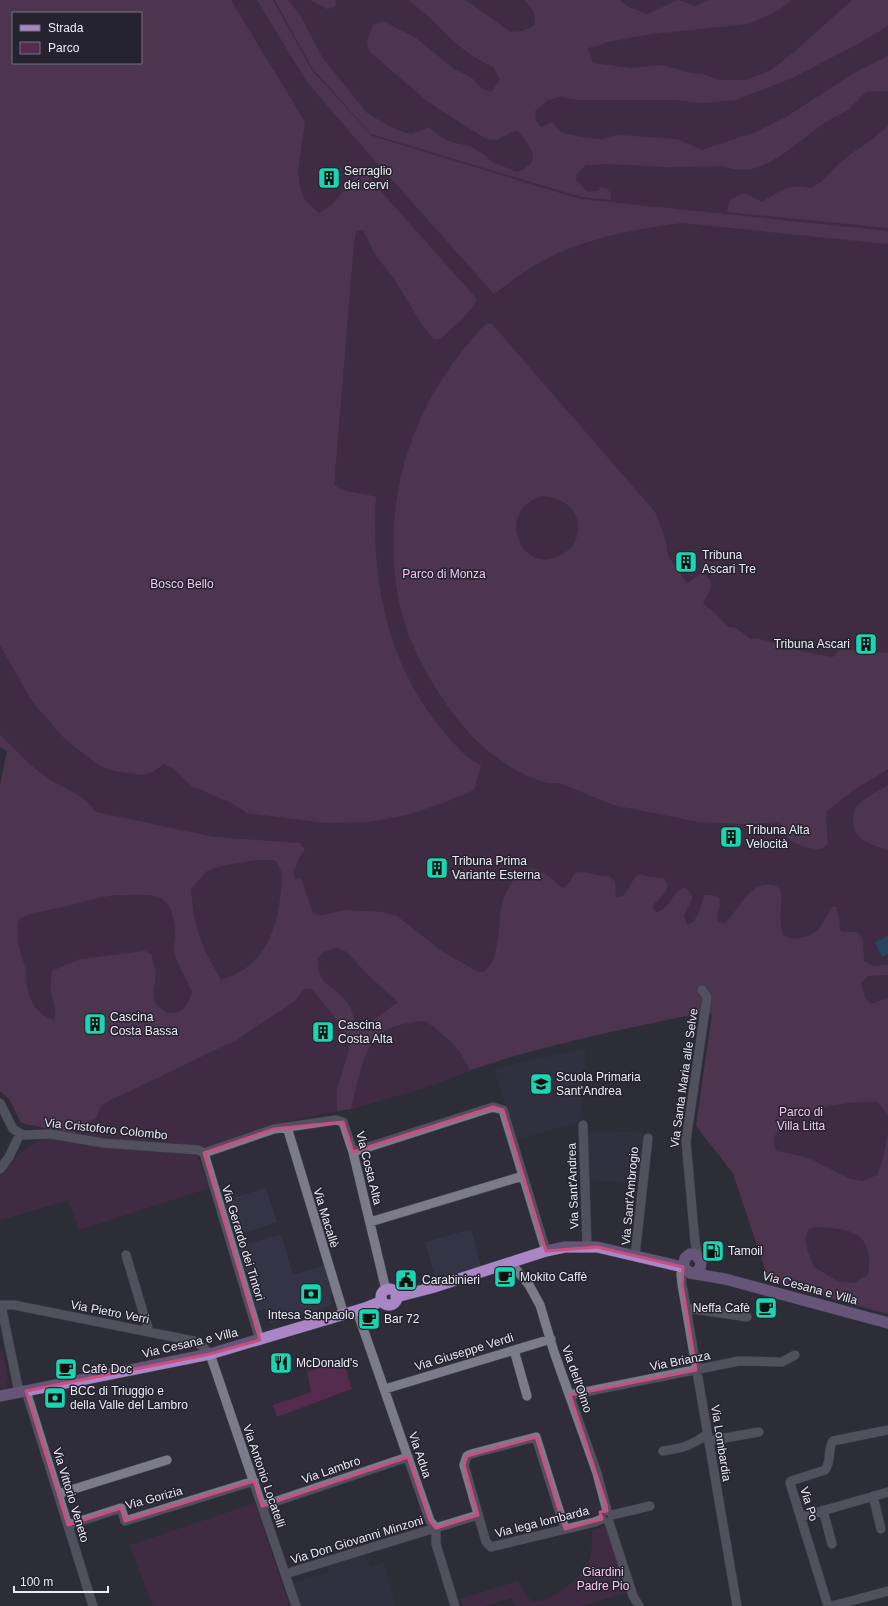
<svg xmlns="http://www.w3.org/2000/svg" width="888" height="1606" font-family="Arial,sans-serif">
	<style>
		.built { fill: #353446 }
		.green { fill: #552c4e; fill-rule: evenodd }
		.forest { fill: #743d6a; fill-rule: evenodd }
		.water { fill: #1f628f }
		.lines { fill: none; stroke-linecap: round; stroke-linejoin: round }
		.minor-casing { stroke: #494853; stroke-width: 10 }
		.major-casing { stroke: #494853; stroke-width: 12 }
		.minor { stroke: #7c7b8a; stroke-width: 9 }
		.major { stroke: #aa86c6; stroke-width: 11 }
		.marked { fill: none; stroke: #cc4d81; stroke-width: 3; stroke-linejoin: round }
		.labels { text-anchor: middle; stroke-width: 3; stroke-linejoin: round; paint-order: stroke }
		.poi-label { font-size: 12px; fill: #ecebf4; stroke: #24232f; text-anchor: start }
		.park-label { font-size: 12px; fill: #f8c5ed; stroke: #24232f }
		.street-label { font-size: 12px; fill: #ecebf4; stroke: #24232f }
	</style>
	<rect width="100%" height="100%" fill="#2e2d39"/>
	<!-- built -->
	<path class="built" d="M586,1048L580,1121L517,1140L494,1069Z
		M600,1131L646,1133L639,1183L588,1180L586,1133Z
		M266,1188L277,1222L233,1237L221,1201Z
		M471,1229L481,1266L436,1280L425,1242Z
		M281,1234L293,1275L325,1265L333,1293L329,1295L332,1305L270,1324L265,1309L256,1312L237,1247Z
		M365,1555L370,1567L384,1563L396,1606H301L293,1583L329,1572L327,1566Z"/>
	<!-- green -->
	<path class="green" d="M0,0H888V1314L769,1281L733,1173L696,1126L712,1014L704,1012L563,1042L514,1055L424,1088L351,1109L300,1118L262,1128L211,1147L108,1140L21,1123L10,1100L0,1091V786L7,751L0,747ZM13,13H141V63H13Z
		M49,1137L197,1154L209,1188L79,1230L69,1200L0,1220C0,1207 0,1190 0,1177C3,1163 35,1140 49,1137Z
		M3,1352L8,1378L5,1389L0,1390V1353Z
		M343,1361L352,1389L277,1417L273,1405L311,1392L307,1372Z
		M255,1503L289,1606H153L130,1545Z
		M609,1526L627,1593L579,1606H515L512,1598L483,1606H463L460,1599L518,1581C522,1588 524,1597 533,1601C547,1606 579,1579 586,1567C593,1556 592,1542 592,1530Z"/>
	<!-- forest -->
	<path class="forest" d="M0,0H231L305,122L298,170L300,187L305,200L319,213L332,205L361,169L476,298C476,309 449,331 440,339H434L423,326L393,277L376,256L363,230L356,231L354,243L334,485C347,494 361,492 376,497C370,581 389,669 445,733C455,745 466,759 481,765L474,790L443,803L407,815L368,822L326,823L247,813L231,803L192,786L174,769L164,764L151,773L141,775L115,771L98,765L64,738L36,706L29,696L0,645ZM13,13H141V63H13Z
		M257,0H273L311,69L372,136L580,199L888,231V244L682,223C639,228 584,239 546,259C527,269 511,281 494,294L362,146L307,82Z
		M275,0H288L300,15L322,57L367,113L387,125L405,133L412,134L429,127L441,137L454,143L470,146L486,156L490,161L517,172C545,162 530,146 517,130L496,140L486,139L428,102L369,51L367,42L373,25L383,21L416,38L454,69L472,78L482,89L491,92L500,80L494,68L471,55L454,42L429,17L408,0H465L511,32L523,31L535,25L534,13L525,0H620C625,7 638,10 647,14L678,0L695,6L708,0H791L778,11L748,24L652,34L607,42L601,45L588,48L593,63L631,68L663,65L690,73L703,74L720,80H745L769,71L792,54L852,0H888V26L856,45L792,78L736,100L702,103L675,100H580L559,97L548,100L535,111L536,121L541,127L552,122L562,133L587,138L602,139L618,135L677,139L702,150L758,131L786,117L854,73L888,56V91L866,92L848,110L824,123L786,152L766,164L752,169H733L724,166L669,167L607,164L586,165L577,174L576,180L587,192L597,191L600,187C607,188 613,192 611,200L581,197L371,134L312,68Z
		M310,0H335L336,6L327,9Z
		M888,126V228L727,212L730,200L744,193L762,202C777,192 793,182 811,188C824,182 831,171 841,162C856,149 873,140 888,126Z
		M487,323L492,324L655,512L666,541L668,556L685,581L688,583L701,574L705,575L711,581L709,593L703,602L705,606L714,612L728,627L736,628L751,639H759L813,654L833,657L837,652L842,649L888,653V769L852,791L827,811L826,821L828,843C826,845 825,848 821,849C813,850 794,845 788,838C784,832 785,826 779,822L745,824L699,822L613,805L560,783C534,786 494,758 476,740C442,705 409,650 399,602C383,521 402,435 449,369C460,353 473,336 487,323ZM543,496C564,497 583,512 577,536C575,545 568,552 559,556C521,575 493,510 543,496Z
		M0,735C17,751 33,770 54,782C71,792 84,795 96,812L214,837L300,843L305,850C298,856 298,864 293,871L295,879L301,878L313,914L322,915L346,910L381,912L397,916L440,950L478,972H484C487,968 492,964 493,960C505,929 492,902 517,877C523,871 529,866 538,870C547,873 555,883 563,888L570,882L574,873C585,870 597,876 609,876L615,882L616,897L623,896L636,876L641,874L649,877L664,878L668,884L666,892L654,904L653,909L656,912C670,910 673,888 686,888L692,895V899L684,916L687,925C698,923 701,904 705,895H712L719,898C722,906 715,914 718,922L725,923C740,909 748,882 772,885C778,886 781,890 781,895C782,909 778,921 783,935C791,940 794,939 803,937C821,934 823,921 832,907H836L839,917L840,930L843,932H858L863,940L864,961L873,966L888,965V975L867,976L861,984L865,998L871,1004L888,998V1115L878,1102C852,1100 782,1109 774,1139C773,1143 775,1147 776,1151L796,1155L813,1160L850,1179L863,1181L877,1175L882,1163L888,1133V1314L769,1281L733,1173L696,1126L712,1014L704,1012C625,1029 547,1044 470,1070C461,1048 444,1035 426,1021C408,1022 384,1026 373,1041C361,1057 356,1090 351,1109L337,1111V1088L349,1051L348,1038L340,1024L312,989H304L295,1001L236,1040L107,1102L101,1106L96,1118L80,1126L74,1134L21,1123L10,1100L0,1091V786L7,751L0,747ZM256,860H275C285,874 282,880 280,898C276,936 260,969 221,980C201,945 194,930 191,889L207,871L221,866ZM119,895C153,895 173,890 175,931C176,937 173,944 174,950C175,960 187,980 192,992C187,1006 184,1014 168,1013C146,1002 156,990 156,972C155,967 152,960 151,954L145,951L80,959L52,971C51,978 50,984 51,991C52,1000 58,1011 54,1020C38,1016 29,1001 27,986C26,980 27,973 25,967C19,946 15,942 19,919C34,911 51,910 67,906C85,902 101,896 119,895ZM337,948L347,952L368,975L398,1002L375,1019L359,1027C353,1020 353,1012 349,1005C334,983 317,988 318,958L324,952ZM815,1227C850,1228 875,1232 868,1275L854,1283L839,1282L814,1267L807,1250L805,1238L809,1229Z
		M888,785V850C874,845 852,840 853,821C853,816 854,809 857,806C863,799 880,790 888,785Z"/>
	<!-- water -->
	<path class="water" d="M888,936V954L882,957L875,942Z"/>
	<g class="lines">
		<!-- minor casing -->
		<g class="minor-casing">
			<path id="minor" d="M0,1103L13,1129L23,1135L50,1134L103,1143L198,1150L204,1153
				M583,1125L587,1245
				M287,1127L344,1315
				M353,1152L493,1107L503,1110L546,1251
				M204,1153L274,1129L336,1120L343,1122L353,1152L386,1290
				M204,1153L260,1340
				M0,1169L9,1157L20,1134
				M370,1222L523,1176
				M126,1255L149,1332
				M635,1256L648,1138
				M698,1257L695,1242L686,1141L707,997L702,990
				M510,1262L529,1285L540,1305L554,1352L597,1473L607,1511
				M683,1267L681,1274L682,1284L737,1606
				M0,1305H14L194,1341L202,1346L210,1354L296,1606
				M1,1305L19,1392
				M686,1308L747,1317
				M357,1311L430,1521L436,1528V1544L455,1606
				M514,1350L527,1396
				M385,1389L551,1339
				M26,1391L93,1606
				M570,1395L739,1361L782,1362L795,1355
				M708,1441L759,1432
				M663,1451C683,1448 691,1446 707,1434
				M58,1494L167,1460
				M873,1496L881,1529
				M262,1506L408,1457
				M823,1510L832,1544
				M612,1515L650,1506
				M801,1517L888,1492
				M609,1522L633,1596L639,1606
				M68,1525L121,1508L125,1521L254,1481
				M565,1529L536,1437L471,1454L467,1456L464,1465L486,1542L491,1547L595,1522L602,1519
				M285,1574L478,1515
				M828,1606L790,1483L791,1481L825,1470C832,1461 827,1450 833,1441L888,1430
				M832,1606L888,1591"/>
		</g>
		<!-- major casing -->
		<g class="major-casing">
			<path id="major" d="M694,1273L700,1269L701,1262L696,1255L690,1254L685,1258L683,1267L690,1273L725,1279L888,1323
				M381 1297a8 8 0 1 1 16 0a8 8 0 1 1-16 0Z
				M396,1297L431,1288L546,1251L565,1247H597L683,1267
				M0,1396L210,1354L365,1308L382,1301"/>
		</g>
		<!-- minor -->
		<use href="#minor" class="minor"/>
		<!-- major -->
		<use href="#major" class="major"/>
	</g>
	<!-- marked area -->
	<path d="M0 0H888V1606H0ZM493,1107L503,1110L546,1251L597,1247L683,1267L682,1284L696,1370L570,1395L606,1504L607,1511L600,1512L602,1519L565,1529L536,1437L467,1456L464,1465L478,1515L436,1528L430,1521L408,1457L262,1506L254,1481L125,1521L121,1508L68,1525L26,1391L210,1354L260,1340L204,1153L274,1129L343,1122L353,1152Z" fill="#2e2d39" fill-opacity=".55" fill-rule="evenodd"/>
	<path class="marked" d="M493,1107L503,1110L546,1251L597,1247L683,1267L682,1284L696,1370L570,1395L606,1504L607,1511L600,1512L602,1519L565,1529L536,1437L467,1456L464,1465L478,1515L436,1528L430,1521L408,1457L262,1506L254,1481L125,1521L121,1508L68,1525L26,1391L210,1354L260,1340L204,1153L274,1129L343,1122L353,1152Z"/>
	<!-- icons -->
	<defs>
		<g id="building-square" transform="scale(1.15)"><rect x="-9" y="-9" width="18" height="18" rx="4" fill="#1ad5b2" stroke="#24232f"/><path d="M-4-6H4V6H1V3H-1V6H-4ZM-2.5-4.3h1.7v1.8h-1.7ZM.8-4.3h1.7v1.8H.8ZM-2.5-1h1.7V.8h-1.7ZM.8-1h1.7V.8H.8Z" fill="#111"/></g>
		<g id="school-square" transform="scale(1.15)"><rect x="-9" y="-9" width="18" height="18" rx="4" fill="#1ad5b2" stroke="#24232f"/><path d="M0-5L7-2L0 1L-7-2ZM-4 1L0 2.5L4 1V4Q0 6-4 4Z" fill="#111"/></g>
		<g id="fuel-square" transform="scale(1.15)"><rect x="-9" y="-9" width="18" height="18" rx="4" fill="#1ad5b2" stroke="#24232f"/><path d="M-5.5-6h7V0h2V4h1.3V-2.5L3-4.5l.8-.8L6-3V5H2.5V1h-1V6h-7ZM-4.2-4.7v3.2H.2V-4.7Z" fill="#111"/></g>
		<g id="cafe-square" transform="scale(1.15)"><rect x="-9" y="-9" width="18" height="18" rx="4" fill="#1ad5b2" stroke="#24232f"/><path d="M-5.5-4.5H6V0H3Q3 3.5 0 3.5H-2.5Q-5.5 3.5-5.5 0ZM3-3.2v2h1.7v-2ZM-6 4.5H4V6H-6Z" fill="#111"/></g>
		<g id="civic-square" transform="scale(1.15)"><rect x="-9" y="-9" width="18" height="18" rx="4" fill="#1ad5b2" stroke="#24232f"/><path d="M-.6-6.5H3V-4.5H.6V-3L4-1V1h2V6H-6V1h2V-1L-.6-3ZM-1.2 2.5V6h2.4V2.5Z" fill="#111"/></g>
		<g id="bank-square" transform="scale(1.15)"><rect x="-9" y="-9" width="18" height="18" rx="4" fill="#1ad5b2" stroke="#24232f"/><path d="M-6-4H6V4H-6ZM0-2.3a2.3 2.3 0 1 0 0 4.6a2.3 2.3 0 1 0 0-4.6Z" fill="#111"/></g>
		<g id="restaurant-square" transform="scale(1.15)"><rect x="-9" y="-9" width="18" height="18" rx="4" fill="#1ad5b2" stroke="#24232f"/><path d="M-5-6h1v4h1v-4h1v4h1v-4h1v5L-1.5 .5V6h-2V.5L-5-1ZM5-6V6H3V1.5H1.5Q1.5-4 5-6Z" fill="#111"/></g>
	</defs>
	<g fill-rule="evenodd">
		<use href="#building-square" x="329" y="178"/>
		<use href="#building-square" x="686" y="562"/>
		<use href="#building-square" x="866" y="644"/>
		<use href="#building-square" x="731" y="837"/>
		<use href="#building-square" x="437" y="868"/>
		<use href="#building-square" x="95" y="1024"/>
		<use href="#building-square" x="323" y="1032"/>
		<use href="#school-square" x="541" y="1084"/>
		<use href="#fuel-square" x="713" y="1251"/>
		<use href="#cafe-square" x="505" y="1277"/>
		<use href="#civic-square" x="406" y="1280"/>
		<use href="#bank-square" x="311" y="1294"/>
		<use href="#cafe-square" x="766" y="1308"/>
		<use href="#cafe-square" x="369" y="1319"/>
		<use href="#restaurant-square" x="281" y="1363"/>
		<use href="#cafe-square" x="66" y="1369"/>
		<use href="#bank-square" x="55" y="1398"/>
	</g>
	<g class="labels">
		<!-- poi labels -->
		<g class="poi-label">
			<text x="344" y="175">Serraglio<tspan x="344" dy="14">dei cervi</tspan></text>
			<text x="702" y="559">Tribuna<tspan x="702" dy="14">Ascari Tre</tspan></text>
			<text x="850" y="648" text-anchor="end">Tribuna Ascari</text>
			<text x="746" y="834">Tribuna Alta<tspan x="746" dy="14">Velocità</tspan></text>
			<text x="452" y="865">Tribuna Prima<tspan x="452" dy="14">Variante Esterna</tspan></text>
			<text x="110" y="1021">Cascina<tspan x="110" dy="14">Costa Bassa</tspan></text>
			<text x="338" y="1029">Cascina<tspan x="338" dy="14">Costa Alta</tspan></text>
			<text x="556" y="1081">Scuola Primaria<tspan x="556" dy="14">Sant'Andrea</tspan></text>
			<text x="728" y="1255">Tamoil</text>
			<text x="520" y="1281">Mokito Caffè</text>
			<text x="422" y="1284">Carabinieri</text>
			<text x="750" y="1312" text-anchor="end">Neffa Cafè</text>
			<text x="311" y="1319" text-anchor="middle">Intesa Sanpaolo</text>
			<text x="384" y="1323">Bar 72</text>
			<text x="296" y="1367">McDonald's</text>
			<text x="82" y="1373">Cafè Doc</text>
			<text x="70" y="1395">BCC di Triuggio e<tspan x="70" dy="14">della Valle del Lambro</tspan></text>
		</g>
		<!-- park labels -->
		<g class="park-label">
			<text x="444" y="578">Parco di Monza</text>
			<text x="182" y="588">Bosco Bello</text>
			<text x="801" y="1116">Parco di<tspan x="801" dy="14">Villa Litta</tspan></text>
			<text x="603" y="1576">Giardini<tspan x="603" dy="14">Padre Pio</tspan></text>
		</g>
		<!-- street labels -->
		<g class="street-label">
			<text transform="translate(684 1078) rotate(-82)" y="4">Via Santa Maria alle Selve</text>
			<text transform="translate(106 1129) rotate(6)" y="4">Via Cristoforo Colombo</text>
			<text transform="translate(369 1168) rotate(76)" y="4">Via Costa Alta</text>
			<text transform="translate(573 1186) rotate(-92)" y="4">Via Sant'Andrea</text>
			<text transform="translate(630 1196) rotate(-85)" y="4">Via Sant'Ambrogio</text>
			<text transform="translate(326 1218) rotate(73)" y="4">Via Macallè</text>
			<text transform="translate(243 1243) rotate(73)" y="4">Via Gerardo dei Tintori</text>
			<text transform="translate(810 1288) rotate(15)" y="4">Via Cesana e Villa</text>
			<text transform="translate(110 1312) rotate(11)" y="4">Via Pietro Verri</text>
			<text transform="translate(190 1343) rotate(-13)" y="4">Via Cesana e Villa</text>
			<text transform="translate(464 1352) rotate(-17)" y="4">Via Giuseppe Verdi</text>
			<text transform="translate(680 1361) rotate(-11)" y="4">Via Brianza</text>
			<text transform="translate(577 1379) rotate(71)" y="4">Via dell'Olmo</text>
			<text transform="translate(721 1443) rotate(81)" y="4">Via Lombardia</text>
			<text transform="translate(420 1455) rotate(71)" y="4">Via Adua</text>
			<text transform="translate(331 1470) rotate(-19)" y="4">Via Lambro</text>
			<text transform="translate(264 1476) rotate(71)" y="4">Via Antonio Locatelli</text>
			<text transform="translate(71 1495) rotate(73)" y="4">Via Vittorio Veneto</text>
			<text transform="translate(154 1498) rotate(-15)" y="4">Via Gorizia</text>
			<text transform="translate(809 1504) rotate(73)" y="4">Via Po</text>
			<text transform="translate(542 1522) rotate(-14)" y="4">Via lega lombarda</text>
			<text transform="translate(357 1540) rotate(-17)" y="4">Via Don Giovanni Minzoni</text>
		</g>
	</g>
	<!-- legend -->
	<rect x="12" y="12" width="130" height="52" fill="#24232f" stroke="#74737e"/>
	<rect x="20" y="25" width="20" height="6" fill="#aa86c6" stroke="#74737e"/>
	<text x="48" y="32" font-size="12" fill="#ecebf4">Strada</text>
	<rect x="20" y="42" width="20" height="12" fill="#552c4e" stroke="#74737e"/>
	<text x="48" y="52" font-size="12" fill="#ecebf4">Parco</text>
	<!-- scale -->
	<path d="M14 1586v6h94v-6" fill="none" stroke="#ecebf4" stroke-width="2"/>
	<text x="20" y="1586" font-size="12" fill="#ecebf4" stroke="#24232f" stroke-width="3" paint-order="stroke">100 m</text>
</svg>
